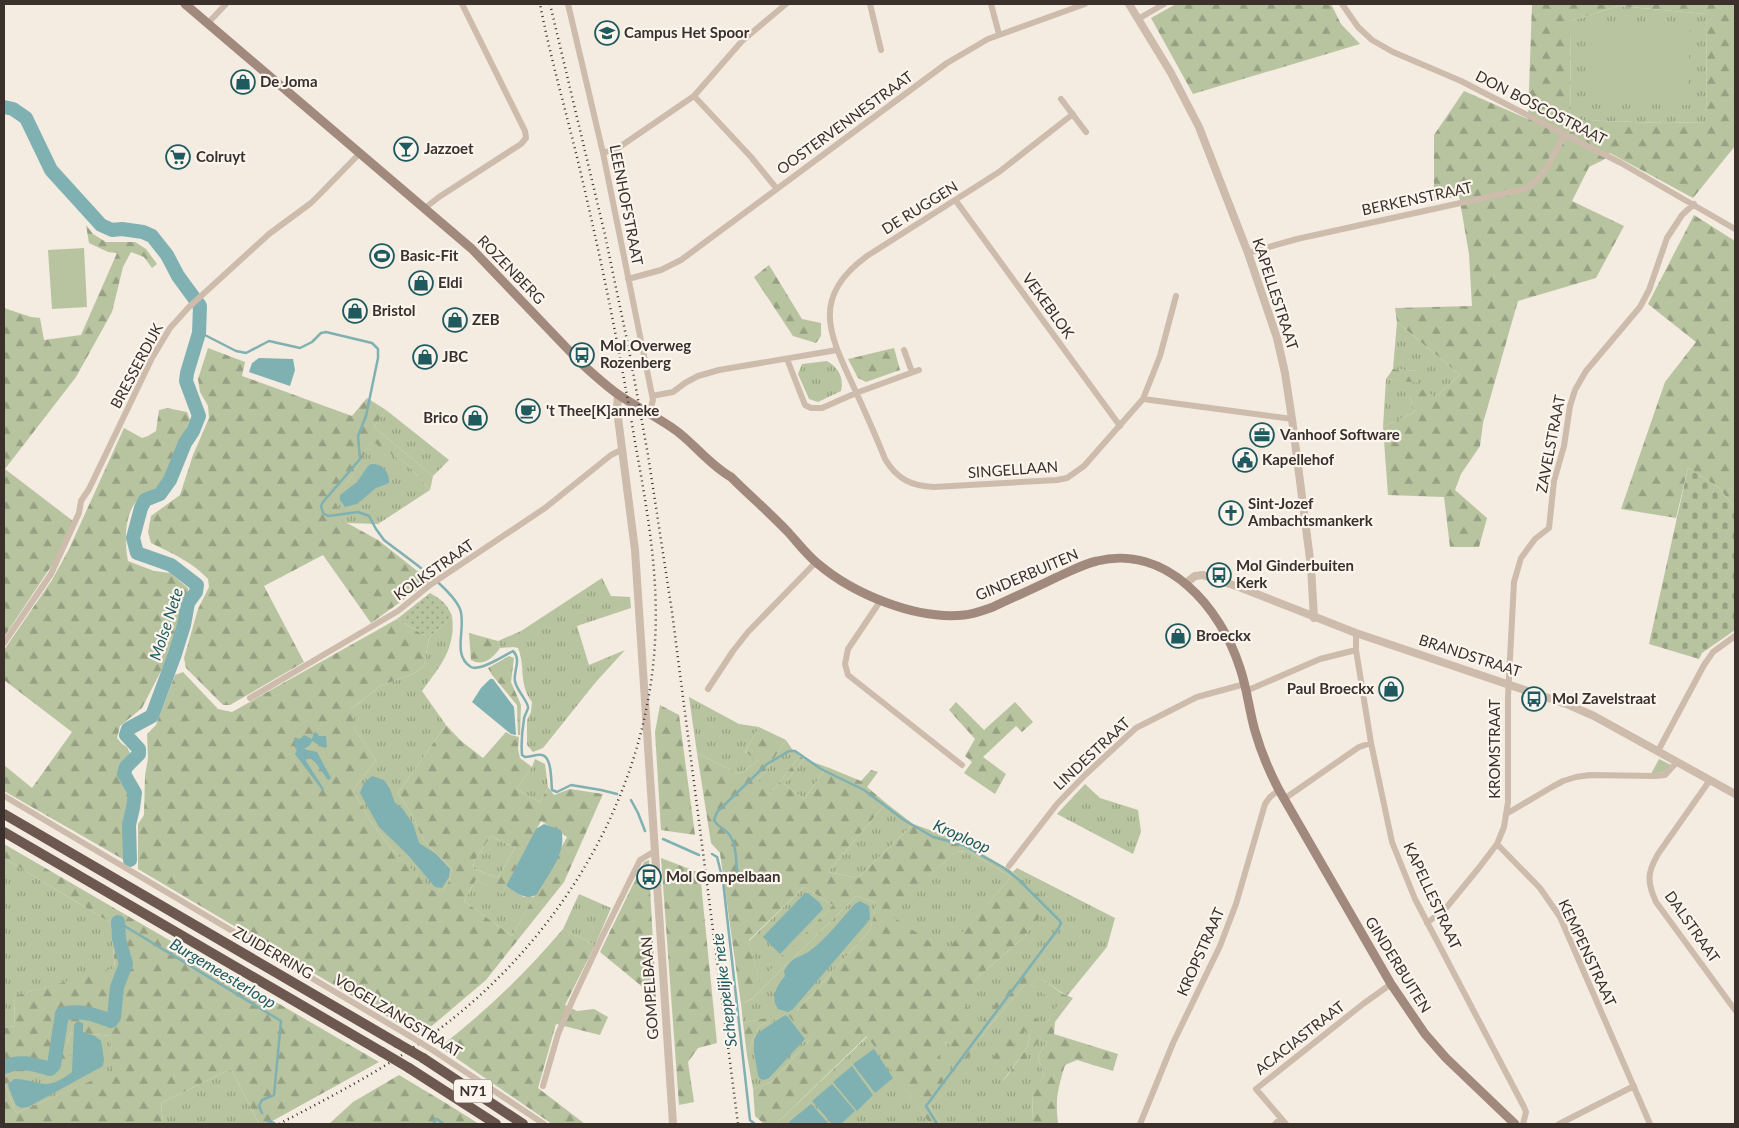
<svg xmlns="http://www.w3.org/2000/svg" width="1739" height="1128" font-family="Lato,sans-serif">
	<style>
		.grass { fill: url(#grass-tufts); fill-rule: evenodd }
		.forest { fill: url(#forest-firs); fill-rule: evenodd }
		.cemetery { fill: url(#cemetery-stones) }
		.garden { fill: url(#garden-dots) }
		.pitch { fill: #b8c4a0 }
		.water { fill: #7fb0b2 }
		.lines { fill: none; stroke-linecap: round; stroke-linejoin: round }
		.stream { stroke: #7fb0b2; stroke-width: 2.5 }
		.river { stroke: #7fb0b2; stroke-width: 14 }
		.minor { stroke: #cdbbac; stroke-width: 6 }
		.tertiary { stroke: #cdbbac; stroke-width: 8 }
		.secondary { stroke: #a18a7d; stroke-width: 9 }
		.trunk { stroke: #6c584f; stroke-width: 10 }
		.rail { stroke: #3b302b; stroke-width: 2.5; stroke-dasharray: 1 4; stroke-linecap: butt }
		.minor-bridge { stroke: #cdbbac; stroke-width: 6 }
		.trunk-bridge { stroke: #6c584f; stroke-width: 10 }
		.labels { text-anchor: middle; stroke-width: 4.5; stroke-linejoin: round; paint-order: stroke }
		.shield { fill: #fbf5ee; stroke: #756b66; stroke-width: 1 }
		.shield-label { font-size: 14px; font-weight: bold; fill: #3b302b }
		.poi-label { font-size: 15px; font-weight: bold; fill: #3b302b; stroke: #fbf5ee; text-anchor: start }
		.street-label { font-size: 15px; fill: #3b302b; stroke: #fbf5ee }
		.water-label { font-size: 16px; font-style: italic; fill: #1f5a5e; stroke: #fbf5ee }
	</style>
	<defs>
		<pattern id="grass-tufts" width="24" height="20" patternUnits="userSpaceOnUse" patternTransform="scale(1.25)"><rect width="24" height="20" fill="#b8c4a0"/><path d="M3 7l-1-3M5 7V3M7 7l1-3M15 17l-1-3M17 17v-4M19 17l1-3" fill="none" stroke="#97a083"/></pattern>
		<pattern id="forest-firs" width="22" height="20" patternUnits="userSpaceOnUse" patternTransform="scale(1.25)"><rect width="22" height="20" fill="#b8c4a0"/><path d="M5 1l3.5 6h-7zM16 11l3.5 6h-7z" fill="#97a083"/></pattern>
		<pattern id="cemetery-stones" width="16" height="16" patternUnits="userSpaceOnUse" patternTransform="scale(1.25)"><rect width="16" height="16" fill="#b8c4a0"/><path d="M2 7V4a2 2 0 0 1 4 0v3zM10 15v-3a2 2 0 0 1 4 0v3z" fill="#97a083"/></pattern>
		<pattern id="garden-dots" width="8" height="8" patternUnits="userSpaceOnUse" patternTransform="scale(1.25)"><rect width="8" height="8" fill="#b8c4a0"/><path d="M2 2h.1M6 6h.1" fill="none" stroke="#97a083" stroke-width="1.8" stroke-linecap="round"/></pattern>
	</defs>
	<rect width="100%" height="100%" fill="#f4ebe1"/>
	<!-- grass -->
	<path class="grass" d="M1618,6L1707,14L1706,122L1667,123L1571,120L1570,21Z
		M1397,322L1460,375L1435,397H1410L1415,412L1383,427L1386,379L1418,382V371L1393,369Z
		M827,361C839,368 844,378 841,391L818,402L809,399L798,374L802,364Z
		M386,410L449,460L433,476L374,427Z
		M372,440L409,466L430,490L378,524L347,523L331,497L349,481Z
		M602,578L611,596L630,597L631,608L577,626L589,665L625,650L595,683L543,748L533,752L527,745V720L531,712L532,702C518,683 526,668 518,648L513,647L500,648L498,641L521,631Z
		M452,616C456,649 440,666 422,691L446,725L398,793L412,815L424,841L452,869L449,881L443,890L433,892L390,847L369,819L353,790L376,760L355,730L350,710L380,686L413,674L424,666L429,638Z
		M689,697L739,724L759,727L745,752L758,761L739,774L697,753Z
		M786,740L792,749L800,756L770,794L757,780L767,769Z
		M535,759L545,764L548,787L540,802L516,789L532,767Z
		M804,759L827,767L804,799L784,784Z
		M1659,759L1671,765L1664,772L1651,774Z
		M1085,784L1100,798L1138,810L1141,832L1133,854L1057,814Z
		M886,803L913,824L858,878L828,872Z
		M491,836L515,848L498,878L474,869L473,863Z
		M968,851L1011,877L945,953L888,914L955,852Z
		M4,858L111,923L115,969L14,996L15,1026L4,1028Z
		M1017,868L1115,918L1107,947L1067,996L1022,966L982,1024L961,1002L976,979L1024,937L1047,905L1013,872Z
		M476,880L502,893L506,886L524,897H534L512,936L464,901Z
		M804,887L833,905L759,982L749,941Z
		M579,894L611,908L595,945L563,929Z
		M856,896L877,903L870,930L797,1011L810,1040L771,1082L753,1089L747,1055L759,1026L786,1014L743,1023L741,1004L752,999Z
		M1027,982L1059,1004L1047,1023V1041L1038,1056L1044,1076L1032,1092L1033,1124H941L929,1106L959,1081L936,1054L946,1042L966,1059L987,1029ZM1020,1022L1041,1038L1002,1082L1027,1048L1030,1035L1024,1031Z
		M71,1032L111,1036L113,1072L16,1113L5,1085L19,1074L41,1076L67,1044Z
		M868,1036L930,1124H776Z
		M231,1069L259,1124H163L161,1103Z"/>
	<!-- forest -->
	<path class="forest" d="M1176,4H1331L1341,24L1360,44L1193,94L1151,18Z
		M1532,4H1735V146L1693,198L1610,153L1605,159L1589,167L1572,201L1624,226L1596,278L1518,301L1483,423L1480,446L1461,474L1455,490L1487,518L1479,547H1450L1444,497L1388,495L1383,427L1415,412L1410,397L1424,389L1435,397L1460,375L1397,322L1395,308L1472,306L1469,254L1459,196L1434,201V135L1464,91L1528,119ZM1618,6L1707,14L1706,122L1667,123L1571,120L1570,21Z
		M1694,215L1735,241V508L1718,487L1688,468L1676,518L1621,509L1665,382L1696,342L1648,304Z
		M86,225L93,234L106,242H135L146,249L157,264L152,268L144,257L131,252L123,267L112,312L76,377L5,469L73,521L54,562L4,637V308L31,317L40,318L44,340L81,335L117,253L108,252L89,243Z
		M769,265L802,319L821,323V336L816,343L793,336L754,277Z
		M208,348L245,362L242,376L352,416L367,398L386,410L374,427L433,476L430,490L409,466L372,441L349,481L332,497L347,523L378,540L430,581L371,623L323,555L264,586L304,662L230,705H223L186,668L184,658L198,609L209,587L208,579C192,562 172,553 151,543L148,532L151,516L180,495L193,455L209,418L208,406L200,392L198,379Z
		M894,348L900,370L866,382L858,378L848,359Z
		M1393,369L1419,371L1418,383L1386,379Z
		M167,408L187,412L190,420C182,437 173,465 163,480C156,491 150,489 142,496C124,509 124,540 128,561L154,571L170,573L188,588V593L183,598V610L177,632L168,657L142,708L120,726L117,738L122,744L127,747L130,753C103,788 132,779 129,802C129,807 125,812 124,817C122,831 125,847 126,861L4,791V765L32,788L72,732L4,680V650L52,580L69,549L124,428L142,438L148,436L156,431L159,410Z
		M397,619L429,638L424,666L413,674L380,686L351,709L355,730L376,760L353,790L369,819L390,847L433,891L443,890L449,881L452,869L424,841L412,815L398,793L446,725L461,741L483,758L506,732L511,735L519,737L518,749L520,758L532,767L516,789L540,802L548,787L554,795L570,789L603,794L564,882L486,980L420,1036L138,869V824L144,815L145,776L148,758L147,734L156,725L175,675L183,672L218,709L232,712ZM541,821L567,837L512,936L464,901L476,880L502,894ZM491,836L515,848L498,878L474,869L473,863Z
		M469,633L498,641L500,648C493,658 483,667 471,660Z
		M509,656L514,658L511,682L521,705L520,735H518L517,705L492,675L488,668Z
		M956,702L984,730L1015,702L1033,722L1022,732L1016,726L983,757L1006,774L995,794L964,773L972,762L965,756L975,739L949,710Z
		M660,705L679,715L695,835L661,830L655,732Z
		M759,727L786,740L767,769L758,779L770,794L800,756L804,759L784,784L804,799L827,767L861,781L871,770L878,772L867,787L886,803L828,872L858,878L913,824L961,841L1013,872L1048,905L1024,937L976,979L962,1002L982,1023L1022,965L1063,994L1073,998L1055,1022L1054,1034L1118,1054L1113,1071L1077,1060L1065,1065C1058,1088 1055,1099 1058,1123L1033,1124L1032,1091L1044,1076L1038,1056L1047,1041V1023L1058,1004L1027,982L987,1029L966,1060L946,1042L937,1054L960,1081L929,1106L941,1124H930L867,1036L776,1124H764L755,1116L753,1089L771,1082L810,1040L787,1014L759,1026L747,1055L743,1023L797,1011L870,930L877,903L856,896L752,999L741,1004L720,853L711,843L697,753L739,774L758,761L745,752ZM968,851L1011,877L945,952L889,914L955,852ZM804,887L833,905L759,981L749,940Z
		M4,844L379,1062L267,1124H259L231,1069L161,1103L163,1124H4V1028L15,1026L14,996L115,968L111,923L4,858ZM71,1032L111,1036L112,1072L16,1113L5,1085L19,1075L41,1076L72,1065L67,1044Z
		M661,858L700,873L717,1043L698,1048L688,1062L694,1102L679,1105Z
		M649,860V869L656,998L600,952L644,862Z
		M563,929L595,945L565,1005L577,1011L594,1009L608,1017L600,1035L556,1024L538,1088L585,1124H552L440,1047C485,1012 526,973 563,929Z
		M1031,1016L1036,1018L1041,1026V1038L1006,1086L1002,1083L1027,1048L1030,1035L1024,1031L994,1073L986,1067L1020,1021L1026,1025Z
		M399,1075L449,1105L479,1124H329L353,1102Z"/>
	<!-- cemetery -->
	<path class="cemetery" d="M1688,468L1718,487L1735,508V630L1702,653L1699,659L1649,644Z"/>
	<!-- garden -->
	<path class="garden" d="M430,593C441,599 447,604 452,616L429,638L397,619Z"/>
	<!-- pitch -->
	<path class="pitch" d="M1590,21L1690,23L1688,105L1589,102Z
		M84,248L87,307L52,309L48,250Z"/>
	<!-- water -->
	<path class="water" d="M259,358L293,359L295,370L290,386L249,372L252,363Z
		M371,464C382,463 390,472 389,483L376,488L357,504L345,507L340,500V495L357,482L368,466Z
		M490,679H493L514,707L516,735L511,734L472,702L481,688Z
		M314,732L317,733L319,736H326L327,747L324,748L312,741L310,745L304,749L317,752L331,778L329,780L327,779L316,763L310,758H307L306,761L324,789L322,790L295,754L297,750L295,748L294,737L300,739L304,735L312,739Z
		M372,776L384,780L390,789L395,803L402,808L413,824L419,843L436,854L450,869L449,877L442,888L435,887L408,855L379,827L360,793L364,783Z
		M544,824L561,830C568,852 547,876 537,894C527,902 515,892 506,886L536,829Z
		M805,893H808L820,903L823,909L780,954L763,937Z
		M860,901L869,906L870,919L866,924L793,1009L788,1012L778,1009C770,998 777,985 785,976L784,971C795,953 798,960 811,950C825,940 843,917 855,904Z
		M785,1015L788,1017L805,1039L769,1078L764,1080L760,1079L758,1075L754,1052V1039L758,1033Z
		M77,1021L83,1023V1032L95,1036L101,1041L104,1059L103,1066L28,1107L21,1108L16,1105L9,1089L8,1084L14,1079C43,1080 44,1093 72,1072L74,1025Z
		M874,1049L893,1078L875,1093L853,1064Z
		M852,1066L873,1095L857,1111L833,1082Z
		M832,1084L855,1111L841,1124H832L812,1101Z
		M811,1104L829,1124H790L789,1122Z"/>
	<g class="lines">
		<!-- stream -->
		<path class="stream" d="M199,332L236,351L246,353L269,341L300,348L312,342L321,333L326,332L372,343L378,349V358L366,416L358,436L360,459L323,502L321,506L323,513L328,516L358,512L369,516L376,529L384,540C404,556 451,587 460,609C467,627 451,655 471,667C480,672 505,655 513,651C522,660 513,671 515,681C516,690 529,702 528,708C527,712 524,716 524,719C522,731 521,743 522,755L525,757C530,757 537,754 542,755C552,757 551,781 552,790L557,792L571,785L601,790L617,794
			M631,800L638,813L645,831
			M663,839L699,855
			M712,854L717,857L723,881L750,1120L755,1124
			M723,881L737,878V875C736,862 737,843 728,833C723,828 717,826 714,820L717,812L767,764L789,751H795L821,769L864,790L904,820L933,837L963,845L1004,868L1018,879L1059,920L1061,923L1058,929L929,1102L926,1106L937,1124
			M118,922L281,1021L274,1095L262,1100L259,1106L262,1113
			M268,1121L274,1123
			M434,1124V1120L437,1119L444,1124"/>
		<!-- river -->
		<path class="river" d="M4,107L13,109L26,118L51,170L101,225L112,230L122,229L143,232L152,236L167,255L178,276L200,306L199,333L187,373L186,381L199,416L193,431L185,443L170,480L160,494L145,500L141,508L133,538L137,553L171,565L197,585L196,592L188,603L184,625L175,654L152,716L128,729L126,735L139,749V754L126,767L124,774L135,793L133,808L129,825L130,860
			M4,1067C20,1060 34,1064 50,1069L54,1065L62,1014C79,1009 96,1015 111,1021L114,1017L117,987L126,964L119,939L118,922"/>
		<!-- minor -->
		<path class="minor" d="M568,4L603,153L653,400L649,413
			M870,4L881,50
			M991,4L999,34
			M1342,4L1358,27L1372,40L1393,52L1461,81L1621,163L1735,229
			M1138,19L1164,4
			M208,23L226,4
			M694,96L751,157L777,189
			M1061,99L1086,132
			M1073,114L999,172L867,256C808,299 831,337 856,392C866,414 876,436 885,459C897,479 911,486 934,487L1057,480L1067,478L1084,466L1143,399L1160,356L1176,296
			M603,153L618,148L694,96L742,41L786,4
			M956,201L1120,426
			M425,208L439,197L521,144L526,138L525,131L462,4
			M1248,253L1297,239L1524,189C1545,179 1553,155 1564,135
			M628,279L661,270L681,260L947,63L988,39L1085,4
			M904,350L912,372
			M787,359L805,405L811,408H822L856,393L919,370
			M652,396L673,392L685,383L698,376L719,370L837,350
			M1143,399L1292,419
			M881,600L848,649L845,664L848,675L962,765
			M1356,633V650L1371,743L1392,842L1415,899L1524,1107L1526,1112L1523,1124
			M4,643L51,574L79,513L81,501L89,489L152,358L170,328L189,307L269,234L311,203L322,192L360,153
			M708,689L733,651L748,632L816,562
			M1246,691L1320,659L1356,650
			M250,698L398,611L430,585L545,508L611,455L623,449
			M1658,751L1704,665L1713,652L1735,636
			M1710,780L1658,854C1647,873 1647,882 1656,902L1735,1010
			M4,796L408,1035
			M1284,799L1359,747L1371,743
			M1506,814L1552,787L1563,781L1576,777L1590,775L1655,776L1665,775L1677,762
			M1497,844L1540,888L1560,917L1650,1124
			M1009,866L1057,804L1085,775L1136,728L1197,697L1245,684
			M1427,923L1446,908L1478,869L1497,844L1504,827L1508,802V696L1514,582L1521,558L1535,539L1549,528L1554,481L1564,446L1570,406L1575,390L1586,371L1640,307L1649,290L1667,238L1682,215L1694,204
			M434,1051L544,1124
			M543,1086L558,1034L573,999L602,937L640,860L655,851
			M1140,1124L1173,1043L1220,946L1236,904L1265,804L1270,797L1279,790
			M1275,1124L1281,1118
			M1286,1124L1256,1089L1363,1004L1391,984
			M1559,1124L1634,1086"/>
		<!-- tertiary -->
		<path class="tertiary" d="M1129,4L1171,73L1199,127L1248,253L1277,338L1285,373L1292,419L1311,567L1314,618
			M618,394L617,410L635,550L673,1124
			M1186,583L1195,576L1203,575L1214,579L1239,587L1356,633L1569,705L1594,716L1735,794"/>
		<!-- secondary -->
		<path class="secondary" d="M185,4L472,249L581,363C593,374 606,386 619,395C638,408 659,418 678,432C696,446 711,466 731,477C750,496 770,513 788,532C798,543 806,554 817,563C853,594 916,620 964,615C974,614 984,610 993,607C1014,597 1035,588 1055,578C1069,572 1083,564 1097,561C1167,544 1221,608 1240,668C1247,688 1249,710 1255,731C1261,752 1269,771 1279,790L1391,984L1425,1034L1446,1058L1515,1124"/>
		<!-- trunk -->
		<path class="trunk" d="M4,814L397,1043
			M4,832L382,1052
			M423,1058L523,1124
			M409,1068L496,1124"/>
		<!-- rail -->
		<path class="rail" d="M550,4L605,235L629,350L648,455L672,612L738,1124
			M279,1124C340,1092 402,1060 456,1016C568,925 647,788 655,642C659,575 647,508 635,442C620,352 602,263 581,174C568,118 551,61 540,4"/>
		<!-- minor-bridge -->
		<path class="minor-bridge" d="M408,1035L434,1051"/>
		<!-- trunk-bridge -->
		<path class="trunk-bridge" d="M397,1043L423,1058
			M382,1052L409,1068"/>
	</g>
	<!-- icons -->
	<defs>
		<g id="school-ring" transform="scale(1.25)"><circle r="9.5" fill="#fbf5ee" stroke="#1f5a5e" stroke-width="1.5"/><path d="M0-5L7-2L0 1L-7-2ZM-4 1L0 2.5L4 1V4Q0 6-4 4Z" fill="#1f5a5e"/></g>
		<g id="shop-ring" transform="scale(1.25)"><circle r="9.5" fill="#fbf5ee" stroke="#1f5a5e" stroke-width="1.5"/><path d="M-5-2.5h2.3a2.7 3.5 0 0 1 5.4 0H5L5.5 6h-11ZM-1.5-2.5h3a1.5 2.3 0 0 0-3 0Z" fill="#1f5a5e"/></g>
		<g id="bar-ring" transform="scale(1.25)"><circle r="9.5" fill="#fbf5ee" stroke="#1f5a5e" stroke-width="1.5"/><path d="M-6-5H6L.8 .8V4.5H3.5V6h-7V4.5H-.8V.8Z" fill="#1f5a5e"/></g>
		<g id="supermarket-ring" transform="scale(1.25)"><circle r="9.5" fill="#fbf5ee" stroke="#1f5a5e" stroke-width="1.5"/><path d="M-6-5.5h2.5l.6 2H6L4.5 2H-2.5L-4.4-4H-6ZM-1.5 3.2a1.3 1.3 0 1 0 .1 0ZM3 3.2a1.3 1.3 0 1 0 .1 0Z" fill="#1f5a5e"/></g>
		<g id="stadium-ring" transform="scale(1.25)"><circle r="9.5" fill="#fbf5ee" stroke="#1f5a5e" stroke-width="1.5"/><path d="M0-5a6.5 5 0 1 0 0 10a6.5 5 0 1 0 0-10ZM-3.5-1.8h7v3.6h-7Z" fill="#1f5a5e"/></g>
		<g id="bus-ring" transform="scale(1.25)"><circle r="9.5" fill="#fbf5ee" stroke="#1f5a5e" stroke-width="1.5"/><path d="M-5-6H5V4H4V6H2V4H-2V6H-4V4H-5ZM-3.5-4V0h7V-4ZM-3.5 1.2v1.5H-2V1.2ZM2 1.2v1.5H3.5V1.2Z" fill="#1f5a5e"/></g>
		<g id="cafe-ring" transform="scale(1.25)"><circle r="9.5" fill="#fbf5ee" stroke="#1f5a5e" stroke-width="1.5"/><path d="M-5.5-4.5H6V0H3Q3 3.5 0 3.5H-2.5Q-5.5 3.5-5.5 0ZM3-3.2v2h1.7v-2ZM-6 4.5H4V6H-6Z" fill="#1f5a5e"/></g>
		<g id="office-ring" transform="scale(1.25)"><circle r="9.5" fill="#fbf5ee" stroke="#1f5a5e" stroke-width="1.5"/><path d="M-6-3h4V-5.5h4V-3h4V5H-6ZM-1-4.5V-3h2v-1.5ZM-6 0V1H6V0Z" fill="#1f5a5e"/></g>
		<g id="civic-ring" transform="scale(1.25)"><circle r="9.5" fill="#fbf5ee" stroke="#1f5a5e" stroke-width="1.5"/><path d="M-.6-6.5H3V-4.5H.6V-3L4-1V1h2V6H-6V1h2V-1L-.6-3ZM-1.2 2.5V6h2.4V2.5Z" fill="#1f5a5e"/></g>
		<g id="church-ring" transform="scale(1.25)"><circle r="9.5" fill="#fbf5ee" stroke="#1f5a5e" stroke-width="1.5"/><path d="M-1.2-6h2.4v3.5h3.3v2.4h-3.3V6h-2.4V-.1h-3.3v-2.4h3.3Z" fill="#1f5a5e"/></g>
	</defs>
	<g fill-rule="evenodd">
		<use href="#school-ring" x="607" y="33"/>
		<use href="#shop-ring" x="243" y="82"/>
		<use href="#bar-ring" x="406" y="149"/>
		<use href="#supermarket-ring" x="178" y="157"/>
		<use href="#stadium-ring" x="382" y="256"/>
		<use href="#shop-ring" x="421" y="283"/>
		<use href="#shop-ring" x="355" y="311"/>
		<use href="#shop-ring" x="455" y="320"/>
		<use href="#bus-ring" x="582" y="355"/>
		<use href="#shop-ring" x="425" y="357"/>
		<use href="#cafe-ring" x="528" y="411"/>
		<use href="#shop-ring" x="475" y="418"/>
		<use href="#office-ring" x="1262" y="435"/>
		<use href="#civic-ring" x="1245" y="460"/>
		<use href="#church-ring" x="1231" y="513"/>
		<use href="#bus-ring" x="1219" y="575"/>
		<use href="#shop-ring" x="1178" y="636"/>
		<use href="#shop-ring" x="1391" y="689"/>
		<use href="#bus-ring" x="1534" y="699"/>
		<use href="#bus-ring" x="649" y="877"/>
	</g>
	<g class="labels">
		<!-- shield labels -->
		<rect class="shield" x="454" y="1079.5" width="38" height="23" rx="4"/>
		<g class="shield-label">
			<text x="473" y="1096">N71</text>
		</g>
		<!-- poi labels -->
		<g class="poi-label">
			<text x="624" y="38">Campus Het Spoor</text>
			<text x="260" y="87">De Joma</text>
			<text x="424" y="154">Jazzoet</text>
			<text x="196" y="162">Colruyt</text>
			<text x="400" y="261">Basic-Fit</text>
			<text x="438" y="288">Eldi</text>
			<text x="372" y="316">Bristol</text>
			<text x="472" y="325">ZEB</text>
			<text x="600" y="351">Mol Overweg<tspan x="600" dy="17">Rozenberg</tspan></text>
			<text x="442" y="362">JBC</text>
			<text x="546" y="416">'t Thee[K]anneke</text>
			<text x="458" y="423" text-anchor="end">Brico</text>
			<text x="1280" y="440">Vanhoof Software</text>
			<text x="1262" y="465">Kapellehof</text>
			<text x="1248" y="509">Sint-Jozef<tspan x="1248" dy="17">Ambachtsmankerk</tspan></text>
			<text x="1236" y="571">Mol Ginderbuiten<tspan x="1236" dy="17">Kerk</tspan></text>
			<text x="1196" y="641">Broeckx</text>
			<text x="1374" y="694" text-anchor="end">Paul Broeckx</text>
			<text x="1552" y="704">Mol Zavelstraat</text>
			<text x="666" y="882">Mol Gompelbaan</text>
		</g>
		<!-- street labels -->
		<g class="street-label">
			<text transform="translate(1541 108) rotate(27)" y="5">DON BOSCOSTRAAT</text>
			<text transform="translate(845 123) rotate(-36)" y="5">OOSTERVENNESTRAAT</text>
			<text transform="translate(1417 199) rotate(-12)" y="5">BERKENSTRAAT</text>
			<text transform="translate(626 205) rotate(79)" y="5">LEENHOFSTRAAT</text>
			<text transform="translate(920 208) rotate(-32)" y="5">DE RUGGEN</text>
			<text transform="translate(511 270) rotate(46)" y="5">ROZENBERG</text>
			<text transform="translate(1275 294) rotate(72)" y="5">KAPELLESTRAAT</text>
			<text transform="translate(1048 306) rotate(54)" y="5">VEKEBLOK</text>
			<text transform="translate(137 366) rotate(-62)" y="5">BRESSERDIJK</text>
			<text transform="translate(1551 444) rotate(-79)" y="5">ZAVELSTRAAT</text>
			<text transform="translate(1013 470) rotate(-4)" y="5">SINGELLAAN</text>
			<text transform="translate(434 570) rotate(-35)" y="5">KOLKSTRAAT</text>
			<text transform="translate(1027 575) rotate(-23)" y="5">GINDERBUITEN</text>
			<text transform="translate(1470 656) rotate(18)" y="5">BRANDSTRAAT</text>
			<text transform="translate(1495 749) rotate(-90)" y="5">KROMSTRAAT</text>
			<text transform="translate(1092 754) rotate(-43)" y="5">LINDESTRAAT</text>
			<text transform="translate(1432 896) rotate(65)" y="5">KAPELLESTRAAT</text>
			<text transform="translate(1692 927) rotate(55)" y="5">DALSTRAAT</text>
			<text transform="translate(1201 952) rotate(-66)" y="5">KROPSTRAAT</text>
			<text transform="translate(273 953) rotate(30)" y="5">ZUIDERRING</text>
			<text transform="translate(1587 953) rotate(65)" y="5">KEMPENSTRAAT</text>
			<text transform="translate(1398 965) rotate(58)" y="5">GINDERBUITEN</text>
			<text transform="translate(650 988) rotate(-94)" y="5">GOMPELBAAN</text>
			<text transform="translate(398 1016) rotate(31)" y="5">VOGELZANGSTRAAT</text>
			<text transform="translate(1300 1038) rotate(-38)" y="5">ACACIASTRAAT</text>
		</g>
		<!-- water labels -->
		<g class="water-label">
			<text transform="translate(166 624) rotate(-72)" y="6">Molse Nete</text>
			<text transform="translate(962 836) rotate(24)" y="6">Kroploop</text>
			<text transform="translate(223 973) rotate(31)" y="6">Burgemeesterloop</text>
			<text transform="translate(724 990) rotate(-97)" y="6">Scheppelijke nete</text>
		</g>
	</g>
	<!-- border -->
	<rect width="1739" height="1128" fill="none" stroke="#3b302b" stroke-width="10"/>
</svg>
